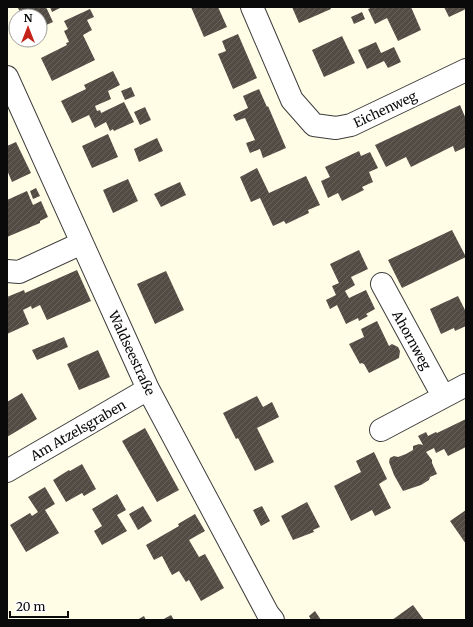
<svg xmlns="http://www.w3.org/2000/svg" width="473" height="627" font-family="Merriweather,serif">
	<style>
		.building { fill: url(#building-hatch) }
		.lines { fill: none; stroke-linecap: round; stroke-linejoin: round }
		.minor-casing { stroke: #3d3d3d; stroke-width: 24 }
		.minor { stroke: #fff; stroke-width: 22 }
		.labels { text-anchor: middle; stroke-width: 4; stroke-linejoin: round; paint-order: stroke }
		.street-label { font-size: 13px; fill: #0a0a0a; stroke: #fff }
	</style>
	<defs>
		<pattern id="building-hatch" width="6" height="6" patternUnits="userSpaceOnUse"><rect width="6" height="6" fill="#534c45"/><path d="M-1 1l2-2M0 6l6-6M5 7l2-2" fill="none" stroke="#67615c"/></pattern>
	</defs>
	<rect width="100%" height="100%" fill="#fffde6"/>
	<!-- building -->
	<path class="building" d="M21,7H46L53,22L42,27L44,31L40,33V16H22L18,8Z
		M50,7H62L52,12Z
		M191,7H218L227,27L204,37Z
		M292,7H330L331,9L299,23Z
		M373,7H411L421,30L398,41L387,18L375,24L368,9Z
		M444,7H466V9L449,17Z
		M90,9L94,17L87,20L92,30L83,35L95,60L52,81L41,58L67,45L66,43L69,42L64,31L68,29L64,21Z
		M362,12L365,19L354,24L351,17Z
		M238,34L257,78L233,89L218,54L226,51L222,41Z
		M342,36L355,63L324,77L312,50Z
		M376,42L381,53L394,47L401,62L388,68L384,61L367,69L358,50Z
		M113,71L120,85L108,91L111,99L95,106L97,111L100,110L101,113L124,102L134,122L114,131L113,129L110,131L106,122L95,128L89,115L72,123L61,101L86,89L84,85Z
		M131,87L135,96L125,100L121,91Z
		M259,89L267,107L268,106L286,148L263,158L260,149L250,153L246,143L255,140L245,118L236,121L233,115L248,108L243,96Z
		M460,105L466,119V147L455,152L453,146L411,167L406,157L386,167L375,145Z
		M145,107L151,120L140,125L134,112Z
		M108,134L118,157L92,168L82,146Z
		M157,138L163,151L139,162L134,149Z
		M16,142L31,173L12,182L7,170V146Z
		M359,151L361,156L370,152L378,168L369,172L373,182L362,187L364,190L342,201L338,193L328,198L321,181L330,177L325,167Z
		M257,168L269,193L306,176L320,205L308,210L309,213L286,224L284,221L273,226L260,198L251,202L240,177Z
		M128,179L138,201L113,213L103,190Z
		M180,182L186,195L161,207L154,194Z
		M36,188L40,196L33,199L30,191Z
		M27,191L33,205L41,201L48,217L40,221V223L7,237V200Z
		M452,230L466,257L402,288L388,260Z
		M359,250L368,269L351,277L355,285L345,291L349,298L366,290L375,309L366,314L368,316L359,321L358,318L346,324L337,305L330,309L326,300L336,295L332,286L339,283L330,264Z
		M77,270L91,301L47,320L40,305L32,309L31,306L23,310L29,324L7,334V297L24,290L25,293Z
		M166,271L184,310L155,324L137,284Z
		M458,296L466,312V326L455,331L454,328L441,334L430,309Z
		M377,321L389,346L392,344L398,347L400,351L399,358L369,373L364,364L361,363L360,364L349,344L364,337L361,329Z
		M64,337L68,347L37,360L32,350Z
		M98,350L110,377L79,390L67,364Z
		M22,393L37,419L7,437V402Z
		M257,396L263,407L272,402L279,417L257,428L274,462L255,471L238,438L236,439L223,413Z
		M466,419V447L448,456L444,449L436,453L434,448L426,452L432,460V463L437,474L430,477L429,480L421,485L403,491L394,475L389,462L390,458L394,456L398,457L406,454L413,450V446L419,444L423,445L418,436L426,432L428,436L436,432L437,433Z
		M145,428L179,490L157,502L122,441Z
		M374,452L387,479L379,484L391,508L375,516L372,510L351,521L334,486L361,472L356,461Z
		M82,464L96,489L84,496L82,493L66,502L53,480L69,470L70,471Z
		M45,487L55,504L45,510L59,533L26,552L10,525L30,513L32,516L38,512L28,497Z
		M117,494L126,510L117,515L127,531L102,545L94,531L102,526L92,509Z
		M307,502L320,527L313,530L314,532L293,540L281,516Z
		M143,506L152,521L138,530L129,514Z
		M262,506L270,521L261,526L253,510Z
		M466,510V544L450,521Z
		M195,514L205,531L189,540L199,557L205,554L224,588L201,601L189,580L186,582L179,571L172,575L162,556L154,560L146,545L179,526L178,524Z
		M413,605L424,620H392Z
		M315,611L321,620H311L309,616Z
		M171,615L174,620H162Z
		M144,616L146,620H137Z"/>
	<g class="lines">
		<!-- minor casing -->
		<g class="minor-casing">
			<path id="minor" d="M252,7L292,100L314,125L336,128L351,125L466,70
				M7,77L148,389L268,614L273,620
				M7,271L19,272L82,243
				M382,284L443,396
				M381,430L466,385
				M7,471L148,389"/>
		</g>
		<!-- minor -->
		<use href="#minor" class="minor"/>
	</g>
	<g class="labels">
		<!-- street labels -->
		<g class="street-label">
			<text transform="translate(385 109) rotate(-25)" y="5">Eichenweg</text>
			<text transform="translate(412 340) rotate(61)" y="5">Ahornweg</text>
			<text transform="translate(132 353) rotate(65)" y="5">Waldseestraße</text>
			<text transform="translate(78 430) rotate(-30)" y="5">Am Atzelsgraben</text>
		</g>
	</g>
	<!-- border -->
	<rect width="473" height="627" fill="none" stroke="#0a0a0a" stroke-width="16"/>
	<!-- north arrow -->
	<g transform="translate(28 28)"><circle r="19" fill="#ffffff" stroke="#9d9d9d"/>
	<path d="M0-3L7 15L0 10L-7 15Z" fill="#c32318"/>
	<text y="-6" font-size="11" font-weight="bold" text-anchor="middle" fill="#0a0a0a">N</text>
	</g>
	<!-- scale -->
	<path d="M10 611v6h58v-6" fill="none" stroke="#0a0a0a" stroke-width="2"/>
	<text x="16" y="611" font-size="12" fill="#0a0a0a" stroke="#ffffff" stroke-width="3" paint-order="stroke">20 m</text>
</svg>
